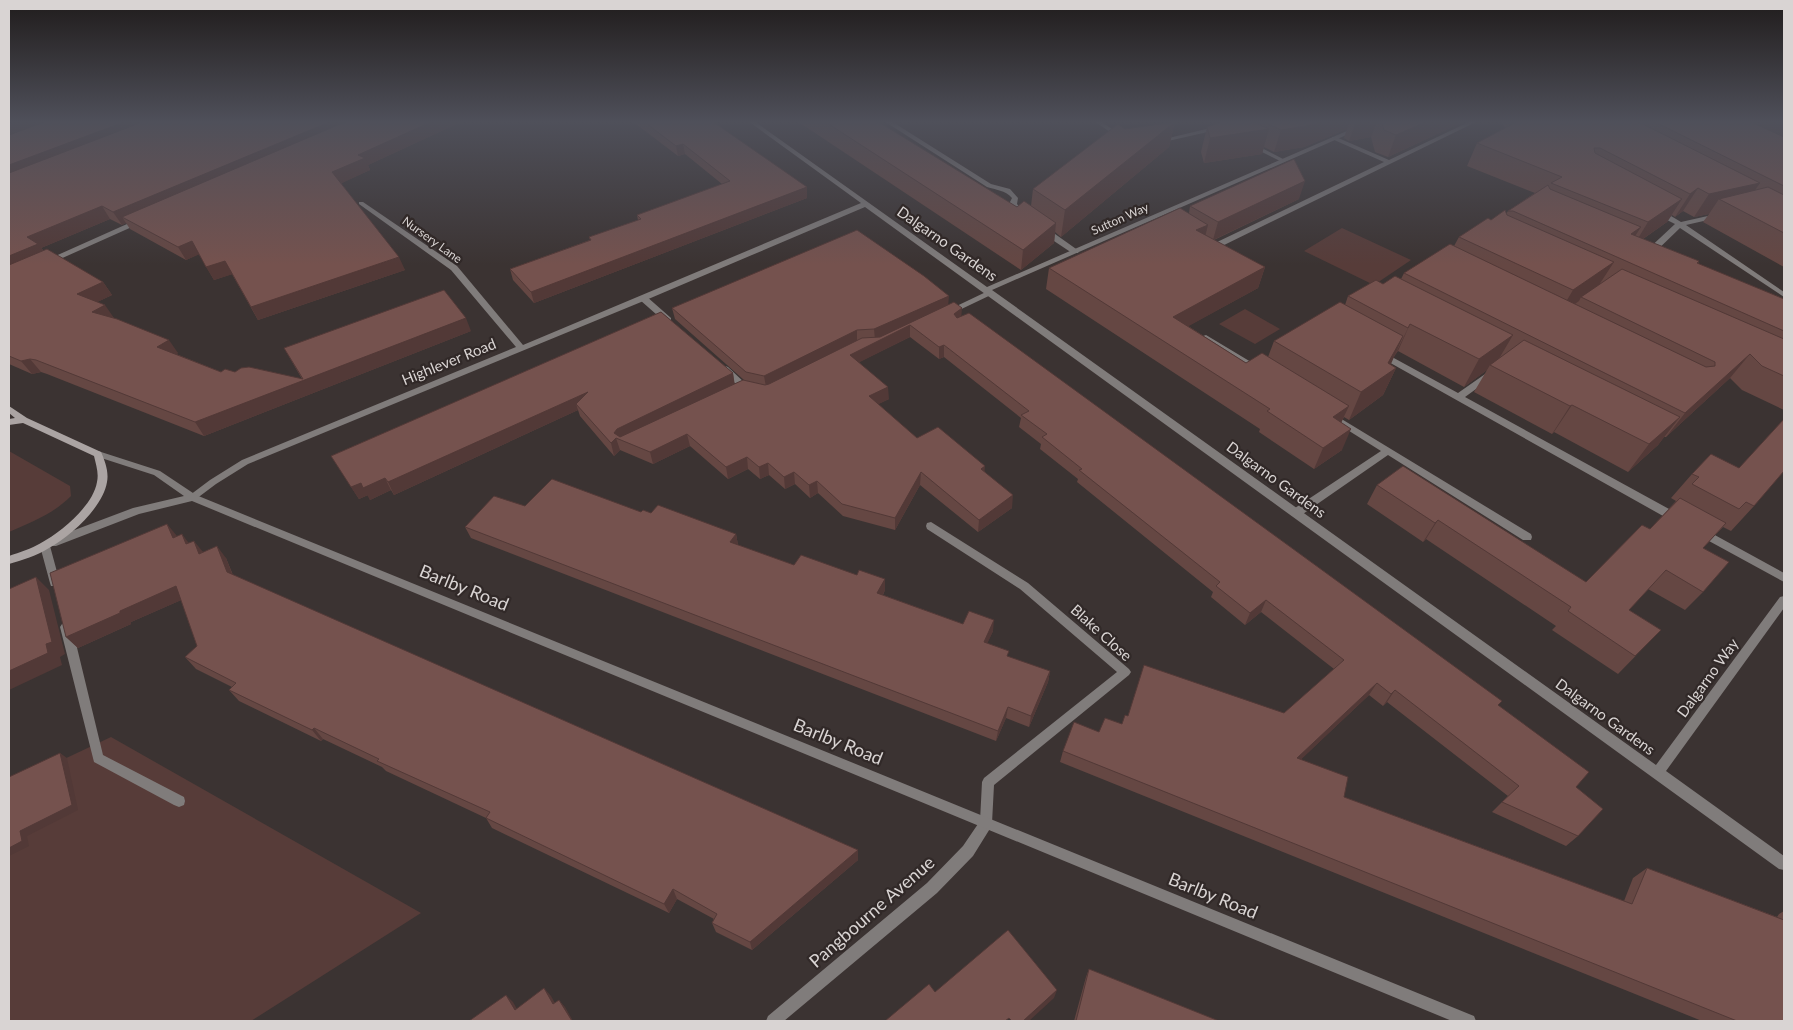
<svg xmlns="http://www.w3.org/2000/svg" width="1793" height="1030" font-family="Lato,sans-serif">
	<style>
		.green { fill: #573c39 }
		.lines { fill: none; stroke-linecap: round; stroke-linejoin: round }
		.service { fill: #807c7b; fill-rule: evenodd }
		.minor { fill: #807c7b; fill-rule: evenodd }
		.tertiary { fill: #807c7b; fill-rule: evenodd }
		.secondary { fill: #aba4a3; fill-rule: evenodd }
		.wall { fill: #654743 }
		.shaded-wall { fill: #523937 }
		.building { fill: #75524e; stroke: #523937 }
		.labels { text-anchor: middle; stroke-width: 4.5; stroke-linejoin: round; paint-order: stroke }
		.far-street-label { font-size: 12px; fill: #d9d4d3; stroke: #312928 }
		.street-label { font-size: 15px; fill: #d9d4d3; stroke: #312928 }
		.near-street-label { font-size: 18px; fill: #d9d4d3; stroke: #312928 }
	</style>
	<rect width="100%" height="100%" fill="#3b3332"/>
	<!-- green -->
	<path class="green" d="M20,121H72L9,143V125Z
		M1728,121H1784V152Z
		M1342,228L1411,260L1374,285L1304,251Z
		M1245,309L1280,329L1255,344L1219,324Z
		M9,451L70,486L71,496C53,514 32,522 9,532Z
		M111,737L421,913L251,1021H9V785Z"/>
	<g class="lines">
		<!-- service -->
		<path class="service" d="M884,121H891L991,184L1010,189L1018,198L1017,204L1025,214L1018,216L1009,204L1012,198C1005,190 996,190 987,187Z
			M1094,121H1100L1124,137L1119,138Z
			M1471,121H1478L1218,248H1212L1206,244L1210,242L1215,243L1384,162L1332,139V137H1336L1389,160Z
			M1219,126L1222,128L1221,129L1159,143L1156,141Z
			M1250,144H1254L1285,160L1280,161L1250,146Z
			M1655,210H1661L1681,222L1721,213V217L1686,225L1784,292V297L1680,228L1651,256H1645V252L1675,224L1655,214Z
			M1042,229H1048L1079,251L1078,253H1072L1042,233Z
			M988,291H991L995,293L951,314H945L944,312Z
			M640,296H646L671,318V322H665L640,300Z
			M1206,335L1261,368L1262,370L1261,372H1255L1203,340V336Z
			M1381,351L1458,393L1488,372H1494L1495,374L1494,376L1465,397L1680,515L1681,518L1676,522L1672,521L1378,356L1377,354Z
			M725,366L728,367L747,385L748,387L747,389H741L722,371L721,369Z
			M1330,412L1531,534L1532,537L1531,540H1523L1388,455L1300,516H1292L1291,513L1292,510L1381,451L1327,417L1325,415L1327,413Z
			M1702,528L1784,573V582L1698,535L1697,532L1698,529Z
			M45,542L49,543L50,546L60,583L59,586H51L50,583L40,546L41,543Z
			M66,623L70,624L72,627L103,755L184,797L185,801L184,805L179,807L174,805L94,762L60,627L62,624Z"/>
		<!-- minor -->
		<path class="minor" d="M748,121H754L987,287L1370,121H1377L1376,122L992,290L1656,765L1780,597L1784,596V608L1666,771L1784,856V870L1779,869L865,207L646,300L248,464L216,484L196,499H190L188,497L190,495L210,480L242,460L516,347L451,270L359,204V202H363L457,266L523,345L861,203Z
			M136,220L143,222L49,264H46L42,262Z
			M931,522L1028,583L1129,669L1131,672L1129,675L994,785L992,823L991,827L973,856L937,893L784,1021H766L768,1016L927,883L963,846L980,821L982,782L984,778L1117,672L1020,589L927,529L926,526L927,523Z"/>
		<!-- tertiary -->
		<path class="tertiary" d="M98,451L160,471L196,495L1469,1014L1474,1016L1476,1021H1452L192,501L139,514L56,546H48L47,543L48,540L133,508L184,496L154,475L95,456L93,454L95,452Z"/>
		<!-- secondary -->
		<path class="secondary" d="M9,406L27,418L101,452C105,461 109,472 107,482C103,507 71,536 49,548C37,556 22,560 9,564V556C20,552 31,549 41,543C61,532 93,506 97,482C99,473 96,465 94,456L23,423L9,425V419L15,418L9,413Z"/>
	</g>
	<!-- wall -->
	<path class="wall" d="M47,121H463L368,165L370,170L341,183L405,270L258,320L232,274L214,280L199,254L186,260L130,229L126,223L122,225L110,219L41,248L43,250L103,282L112,295L97,302L114,318L178,353L176,354L221,372H235L302,379L284,348L471,331L204,436L47,374L41,372L32,374L9,364V135Z
		M632,121H712L807,198L534,303L513,280L510,269L590,240L589,237L638,220L637,215L722,184L685,154L678,156Z
		M797,121H877L1017,207L1031,206L1033,189L1125,129L1175,122L1169,147L1061,237L1055,232L1054,243L1021,270Z
		M1224,121H1465L1388,157L1375,152L1371,137L1349,141L1344,138L1347,129L1304,147L1274,152L1264,147L1262,154L1204,163L1201,152L1207,127Z
		M1501,121H1749L1784,137V267L1703,222L1709,214L1694,217L1683,211L1675,217L1672,215L1667,222L1643,239L1699,261L1698,264L1784,299V410L1742,390L1730,378L1666,437H1664L1658,445L1628,472L1554,432L1552,434L1474,392L1487,370L1464,387L1398,351L1395,355L1390,364L1396,368L1383,395L1349,420L1344,417L1341,423L1342,450L1314,469L1259,432L1260,429L1046,289L1049,268L1189,213L1190,206L1299,199L1214,240L1265,267L1258,288L1188,326L1246,363L1268,357L1274,341L1345,305L1348,296L1383,284L1401,279L1404,273L1454,246L1459,237L1491,220L1506,214L1508,211L1535,193L1467,166L1477,143L1505,128Z
		M948,305L961,317L1498,706L1576,787L1578,836L1566,846L1492,812L1508,796L1387,702L1383,706L1369,695L1301,759L1344,797L1624,901L1633,878L1647,868L1777,917L1779,914L1784,911V1021H1702L1060,762L1063,751L1099,732L1122,724L1128,716L1284,713L1334,669L1261,612L1245,625L1211,597L1213,592L1077,482L1078,479L1040,449L1041,444L1019,427L1021,418L944,357L939,359L910,337L859,362L889,399L878,404L917,438L985,472L1012,508L978,532L920,485L895,530L843,516L818,493L810,498L795,484L785,489L769,475L760,479L748,469L728,479L690,446L653,464L620,450L614,456L580,416L578,410L394,495L391,490L370,500L368,495L359,499L331,456L661,312L733,373L734,384L744,380L675,319L672,308Z
		M1739,468L1754,506L1731,531L1723,527L1703,548V592L1685,610L1648,589L1629,610L1661,630L1618,674L1552,630L1556,626L1426,539L1423,542L1367,504L1377,485L1586,582L1650,529L1676,501L1671,498L1692,474Z
		M525,506L641,512L736,534L738,545L794,565L885,590L883,595L963,624L993,631L987,643L1008,657L1050,671L1048,682L1029,727L1006,718L996,741L471,538L465,527Z
		M177,536L203,552L226,558L233,575L858,850V860L752,950L716,932L712,923L714,919L677,899L669,913L492,828L486,818L386,771L382,767L323,739L321,741L239,701L229,690L232,687L196,669L185,657L197,646L181,600L131,622V624L78,648L66,637Z
		M1089,969L1219,1021H1074L1086,977Z"/>
	<!-- shaded-wall -->
	<path class="shaded-wall" d="M127,121H165L9,181V165Z
		M332,121H365L122,217L126,223L122,225L113,212Z
		M433,121H463L368,165L370,170L338,185L332,172L358,155Z
		M1323,121H1350L1347,129L1304,147L1274,152L1281,130Z
		M1356,121H1377L1371,137L1349,141Z
		M1428,121H1465L1388,157L1396,135Z
		M1175,122L1169,147L1061,237L1065,210Z
		M1269,129L1262,154L1204,163L1210,138Z
		M683,144L685,154L678,156L676,146Z
		M1305,181L1299,199L1213,240L1218,222Z
		M1760,183L1744,206L1719,199L1709,214L1694,217L1709,194Z
		M807,187V198L534,303L531,292Z
		M1698,188L1683,211L1675,217L1690,194Z
		M1682,199L1667,222L1634,245L1648,222Z
		M102,206L110,219L41,248L47,256L9,273V256L27,237Z
		M1056,223L1054,243L1021,270L1023,250Z
		M1208,225L1203,245L1196,230Z
		M1641,227L1626,250L1616,257L1631,234Z
		M192,241L200,254L186,260L178,247Z
		M399,257L405,270L258,320L251,307Z
		M225,261L233,274L214,280L206,267Z
		M1614,262L1597,288L1581,297L1579,301L1557,317L1573,290Z
		M1265,267L1258,288L1167,338L1173,317Z
		M103,282L112,295L87,307L77,294Z
		M949,296L948,307L875,340L874,329Z
		M105,305L114,318L92,312Z
		M962,308L961,320L954,326V314Z
		M466,318L471,331L204,436L195,422Z
		M1410,324L1398,351L1395,355L1408,328Z
		M910,325V337L850,367V355Z
		M857,330V341L766,387L764,376Z
		M1513,335L1497,362L1490,365L1487,370L1464,387L1479,359Z
		M1403,336L1391,364L1383,377L1396,368L1383,395L1349,420L1361,392L1388,363Z
		M169,340L178,353L167,361L157,347Z
		M944,345V357L939,359V347Z
		M1750,354L1730,378L1666,437L1685,413Z
		M30,359L41,372L32,374L21,361Z
		M733,373L735,386L622,440L616,438L620,450L614,456L611,443L614,433L617,429Z
		M888,387L889,399L869,409V396Z
		M588,392L576,404L578,410L394,495L388,482Z
		M1572,405L1554,432L1552,434L1570,406Z
		M1349,406L1339,427L1333,417Z
		M1680,417L1658,445L1628,472L1649,444Z
		M1351,429L1342,450L1314,469L1323,448Z
		M687,434L690,446L653,464L650,452Z
		M747,457L748,469L728,479L726,467Z
		M768,463L769,475L760,479L759,467Z
		M985,466L984,478L981,469Z
		M794,472L795,484L785,489L784,477Z
		M921,472L920,485L895,530V518Z
		M385,478L391,490L370,500L363,488Z
		M817,481L818,493L810,498L809,485Z
		M361,483L368,495L359,499L351,487Z
		M1013,495L1012,508L978,532L979,520Z
		M1438,520L1426,539L1423,542L1435,523Z
		M167,524L177,536L182,550L173,538Z
		M182,534L191,546L186,544Z
		M736,534L738,545L730,542Z
		M194,541L203,552L199,554Z
		M217,546L226,558L236,584L227,572Z
		M36,577L49,590L65,654L60,657L62,665L9,690V671L46,644Z
		M885,579V590L878,604L877,593Z
		M176,586L186,598L131,622V624L78,648L66,637L120,611Z
		M1266,600L1261,612L1245,625L1250,613Z
		M994,620L993,631L983,653L984,642Z
		M1050,671L1048,682L1029,727L1031,716Z
		M1377,683L1369,695L1291,769L1297,758Z
		M1395,690L1387,702L1383,706L1391,694Z
		M1008,707L1006,718L996,741L998,731Z
		M314,728L323,739L321,741L312,730Z
		M60,753L67,758L78,810L27,836L29,846L9,856V848L20,831Z
		M858,850V860L752,950L750,942Z
		M673,889L677,899L669,913L664,904Z
		M544,988L551,996L560,1012L553,1004Z
		M1057,990L1054,998L1029,1021H1023Z
		M506,995L513,1002L522,1018L515,1010Z
		M559,1000L565,1007L573,1021H572Z"/>
	<!-- building -->
	<path class="building" d="M47,121H127L9,165V135Z
		M145,121H332L113,212L102,206L27,237L38,244L9,256V173Z
		M347,121H433L358,155L365,158L332,172L399,257L251,307L225,261L206,267L192,241L178,247L122,217Z
		M643,121H712L807,187L531,292L510,269L591,240L589,237L641,219L637,215L730,181L683,144L676,146Z
		M824,121H877L1017,207L1024,201L1056,223L1023,250Z
		M1224,121H1251L1269,129L1210,138L1207,127Z
		M1262,121H1323L1312,125L1281,130Z
		M1381,121H1428L1396,135L1384,130Z
		M1518,121H1637L1760,183L1709,194L1698,188L1690,194L1600,148H1594L1595,153L1682,199L1648,222L1551,183L1562,177L1477,143Z
		M1653,121H1749L1784,137V186Z
		M1175,122L1065,210L1033,189L1118,124L1125,129Z
		M1294,159L1305,181L1218,222L1190,206Z
		M1548,185L1550,189L1641,227L1631,234L1699,261L1697,263L1784,299V331L1513,211H1508Z
		M1768,187L1784,195V233L1719,199Z
		M1180,208L1208,225L1196,230L1265,267L1173,317L1246,363L1262,353L1349,406L1333,417L1351,429L1323,448L1267,411L1270,409L1049,268Z
		M1505,210L1507,215L1614,262L1573,290L1459,237L1488,218L1491,220Z
		M857,230L924,276L949,296L874,329L857,330L764,376L746,372L672,308Z
		M1450,244L1706,367L1715,366V362L1581,297L1622,269L1784,339V376L1762,366L1750,354L1685,413L1404,273Z
		M47,249L103,282L77,294L105,305L92,312L117,319L169,340L157,347L221,372L225,369L235,372L241,368L249,367L303,379L284,348L444,290L466,318L195,422L36,360L30,359L21,361L9,356V265Z
		M1395,276L1513,335L1479,359L1410,324L1408,328L1348,296L1376,280L1383,284Z
		M954,302L962,308L954,314L957,318L969,313L1502,701L1498,705L1589,772L1576,787L1603,809L1578,836L1502,802L1519,786L1395,690L1391,694L1377,683L1297,758L1348,777L1344,797L1632,904L1647,868L1784,920V1021H1737L1063,751L1074,722L1099,732L1105,718L1122,724L1125,715L1128,716L1144,665L1284,713L1344,660L1266,600L1250,613L1216,586L1220,582L1079,470L1082,469L1042,437L1047,434L1021,415L1029,411L944,345L939,347L910,325L850,355L888,387L869,396L917,438L938,427L985,466L981,469L1013,495L979,520L921,472L895,518L842,504L817,481L809,485L794,472L784,477L768,463L759,467L747,457L726,467L687,434L650,452L616,438L611,443L576,404L588,392L388,482L385,478L363,488L361,483L351,487L331,456L661,312L733,373L617,429L614,433L620,437L743,380L765,385L769,384L862,338L880,337Z
		M1340,302L1403,336L1388,363L1396,368L1361,392L1274,341Z
		M1524,340L1680,417L1649,444L1572,405L1570,406L1490,365Z
		M1784,419V471L1754,506L1746,502L1739,509L1692,484L1699,477L1692,474L1711,454L1739,468Z
		M1403,466L1586,582L1642,525L1650,529L1680,498L1726,523L1703,548L1729,562L1703,592L1666,570L1629,610L1661,630L1635,656L1568,611L1571,607L1438,520L1435,523L1377,485Z
		M552,479L641,512L643,510L651,513L658,505L736,534L730,542L794,565L801,555L857,575L859,570L885,579L877,593L963,624L969,611L994,620L984,642L1009,651L1007,656L1050,671L1031,716L1008,707L998,731L465,527L494,496L525,506Z
		M167,524L173,538L182,534L186,544L194,541L199,554L217,546L227,572L858,850L750,942L712,923L717,914L673,889L664,904L486,818L490,812L377,761L379,759L314,728L312,730L229,690L236,683L185,657L197,646L176,586L120,611V613L66,637L50,573Z
		M36,577L52,642L46,644L48,653L9,671V589Z
		M60,753L72,805L20,831L22,841L9,848V777Z
		M1008,930L1057,990L1023,1021H1012L1009,1018L1005,1021H885L929,984L935,992Z
		M1089,969L1219,1021H1076Z
		M544,988L553,1004L559,1000L572,1021H469L506,995L515,1010Z"/>
	<!-- sky -->
	<linearGradient id="sky" x2="0" y2="1"><stop stop-color="#201c1c"/><stop offset="0.46" stop-color="#4f505a"/><stop offset="1" stop-color="#4f505a" stop-opacity="0"/></linearGradient>
	<rect width="1793" height="265" fill="url(#sky)"/>
	<g class="labels">
		<!-- far-street labels -->
		<g class="far-street-label">
			<text transform="translate(1120 219) rotate(-24)" y="4">Sutton Way</text>
			<text transform="translate(432 240) rotate(36)" y="4">Nursery Lane</text>
		</g>
		<!-- street labels -->
		<g class="street-label">
			<text transform="translate(947 244) rotate(35)" y="5">Dalgarno Gardens</text>
			<text transform="translate(449 362) rotate(-22)" y="5">Highlever Road</text>
			<text transform="translate(1276 480) rotate(36)" y="5">Dalgarno Gardens</text>
			<text transform="translate(1101 633) rotate(42)" y="5">Blake Close</text>
			<text transform="translate(1708 678) rotate(-54)" y="5">Dalgarno Way</text>
			<text transform="translate(1605 717) rotate(36)" y="5">Dalgarno Gardens</text>
		</g>
		<!-- near-street labels -->
		<g class="near-street-label">
			<text transform="translate(464 588) rotate(22)" y="6">Barlby Road</text>
			<text transform="translate(838 742) rotate(22)" y="6">Barlby Road</text>
			<text transform="translate(1213 896) rotate(22)" y="6">Barlby Road</text>
			<text transform="translate(872 912) rotate(-41)" y="6">Pangbourne Avenue</text>
		</g>
	</g>
	<!-- border -->
	<rect width="1793" height="1030" fill="none" stroke="#d9d4d3" stroke-width="20"/>
</svg>
